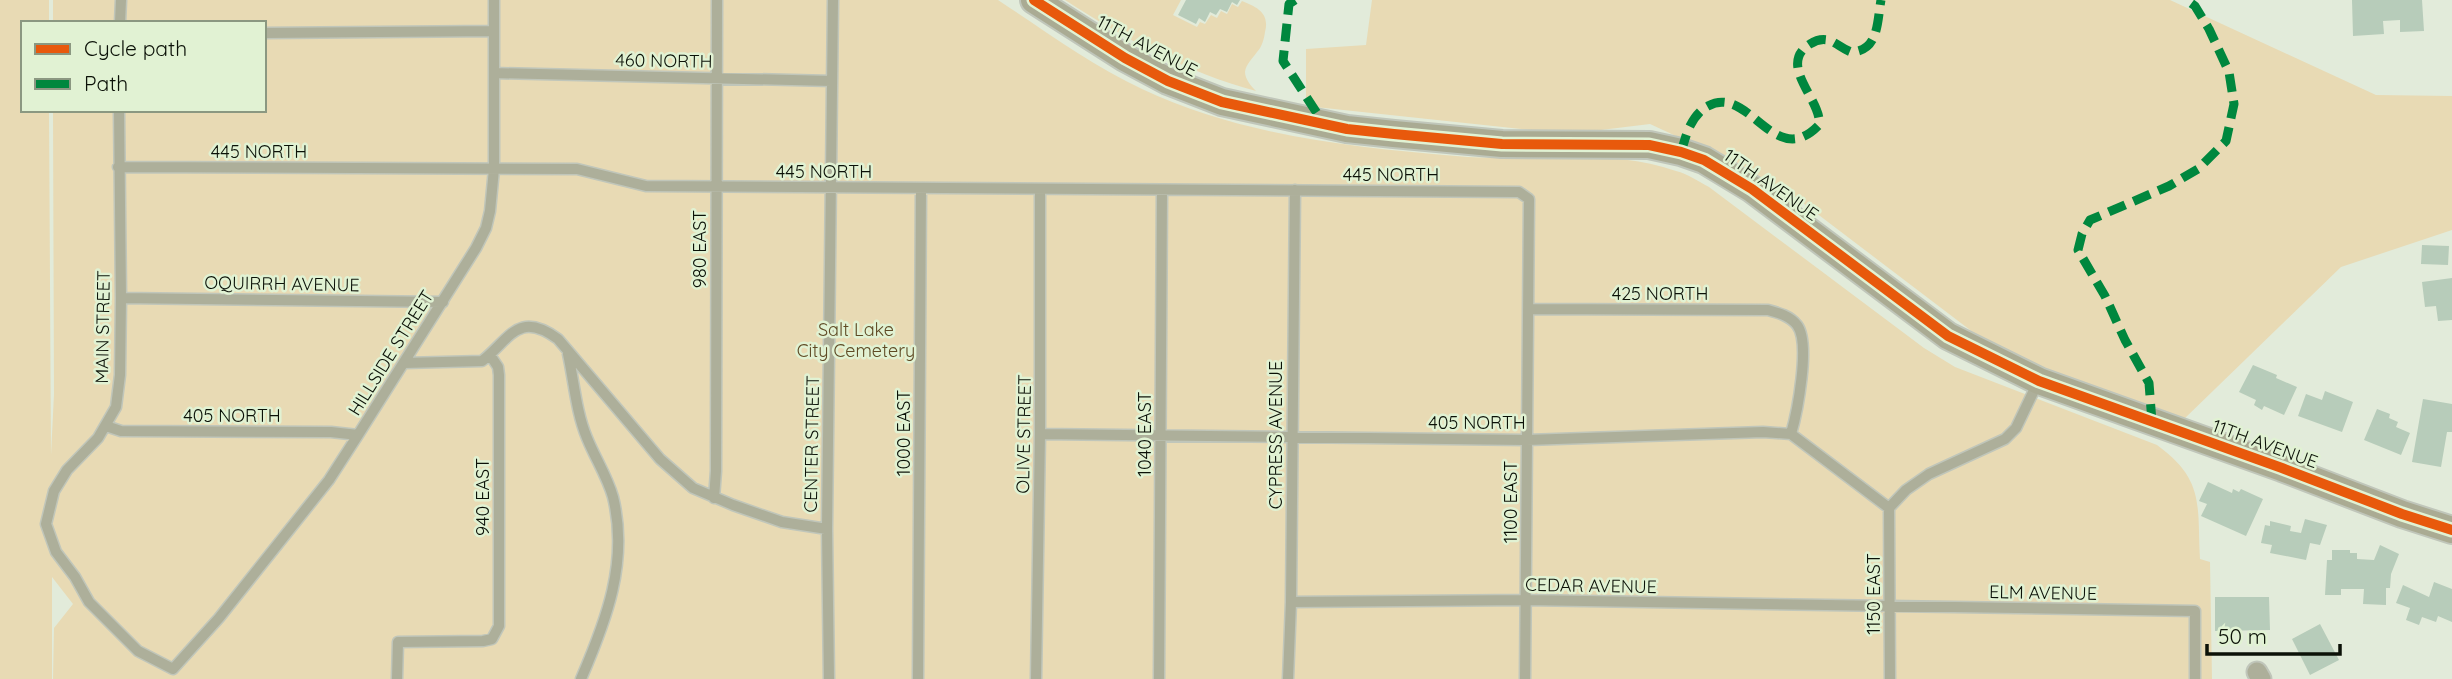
<svg xmlns="http://www.w3.org/2000/svg" width="2452" height="679" font-family="Quicksand,sans-serif">
	<style>
		.green { fill: #e8dab4 }
		.building { fill: #b7ccba }
		.lines { fill: none; stroke-linecap: round; stroke-linejoin: round }
		.lane-casing { stroke: #c0c6ba; stroke-width: 13 }
		.street-casing { stroke: #c0c6ba; stroke-width: 23 }
		.secondary-casing { stroke: #c0c6ba; stroke-width: 30 }
		.lane { stroke: #adaf9a; stroke-width: 10 }
		.street { stroke: #adaf9a; stroke-width: 19 }
		.secondary { stroke: #aaab93; stroke-width: 26 }
		.quiet { stroke: #00873e; stroke-width: 9; stroke-dasharray: 18 9; stroke-linecap: butt }
		.cycleway-casing { stroke: #e1f2d3; stroke-width: 15 }
		.cycleway { stroke: #e8590c; stroke-width: 10 }
		.labels { text-anchor: middle; stroke-width: 5; stroke-linejoin: round; paint-order: stroke }
		.street-label { font-size: 18px; fill: #0b1107; stroke: #e1f2d3 }
		.park-label { font-size: 18px; fill: #5f4a24; stroke: #e1f2d3 }
	</style>
	<rect width="100%" height="100%" fill="#e2ebda"/>
	<!-- green -->
	<path class="green" d="M0,0H49V23H23V110H49L51,455L54,394L53,110H264V23H53V0H998C1045,31 1091,65 1142,89C1239,135 1350,147 1456,156C1529,163 1606,147 1676,171C1688,174 1699,182 1709,187L1924,348L1955,367L2157,445C2205,480 2197,505 2200,559L2210,562L2212,679H53L54,628L73,604L52,577V679H0Z
		M1065,0H1181L1173,15L1197,27L1200,22L1205,24L1211,15L1217,18L1221,11L1227,14L1232,4L1238,7L1242,1C1257,7 1270,13 1265,32C1264,39 1262,47 1257,52C1253,58 1246,64 1245,72C1245,79 1251,86 1256,91C1186,72 1125,39 1065,0Z
		M1372,0H2170L2376,95L2452,96V230L2341,267L2183,420L2003,355L1803,203L1676,136L1650,124L1568,134L1306,106V49L1366,45Z"/>
	<!-- building -->
	<path class="building" d="M1186,0H1240L1237,5L1232,2L1227,12L1220,9L1216,15L1210,12L1205,22L1199,18L1196,24L1178,15Z
		M2352,0H2422L2424,31L2400,32V20L2383,21L2384,34L2353,36Z
		M2422,245L2449,246L2448,265L2421,264Z
		M2452,278V320L2438,321L2436,306L2425,307L2422,282Z
		M2253,365L2277,375L2276,378L2297,387L2284,415L2264,406L2262,410L2254,405L2256,400L2239,392Z
		M2325,391L2353,402L2342,432L2298,416L2306,394L2322,400Z
		M2423,399L2452,404V432H2447L2441,467L2412,462Z
		M2377,409L2390,414L2389,418L2398,422L2396,427L2410,433L2401,455L2364,440Z
		M2208,482L2232,493L2233,489L2239,492L2241,489L2263,499L2246,536L2201,516L2207,504L2199,501Z
		M2305,519L2327,525L2320,545L2310,543L2306,560L2270,553L2272,545L2261,543L2265,525L2270,526V521L2291,526L2290,531L2301,533Z
		M2380,545L2399,554L2391,574L2390,588H2386V605L2363,604L2364,589H2341V595H2325L2327,560H2332V550H2350V553H2357V559L2374,560Z
		M2434,582L2452,589V622L2438,616L2436,622L2422,617L2419,625L2406,620L2410,608L2396,603L2403,585L2429,597Z
		M2215,597H2269L2270,630L2215,631Z
		M2320,624L2339,660L2310,675L2292,639Z"/>
	<g class="lines">
		<!-- lane casing -->
		<g class="lane-casing">
			<path id="lane" d="M120,23L121,0
				M264,33L494,31
				M494,73L832,81
				M119,110L121,298L120,375L116,407L98,438L67,470L54,491L46,524L56,552L75,577L89,602L138,651L173,669
				M118,167L577,169L646,186L1519,192L1529,199L1525,679
				M121,298L443,302
				M1528,309L1768,310C1779,313 1790,316 1797,325C1811,343 1797,413 1791,434
				M568,354C574,381 576,412 587,438C595,458 607,476 613,497C629,562 606,621 581,679
				M404,363L482,361C510,339 518,310 558,339L660,459L693,488L733,505L782,522L827,529
				M106,426L121,431L331,432L358,435
				M1040,434L1527,440L1763,432L1791,434L1889,508
				M714,498L716,471L717,0
				M1889,508L1906,490L1929,474L2005,439L2016,428L2038,382
				M1889,508L1890,679
				M1291,602L1526,600L2195,611V679
				M173,669L219,618L329,480L358,435L476,248L486,228L490,211L494,169V0
				M397,679L398,642L483,641L492,639L499,626V375L498,367L490,355
				M829,679L827,529L833,0
				M918,679L921,188
				M1036,679L1040,434V189
				M1159,679L1162,190
				M1288,679L1291,602L1295,190"/>
		</g>
		<!-- street casing -->
		<g class="street-casing">
			<path id="street" d="M2257,672L2261,679"/>
		</g>
		<!-- secondary casing -->
		<g class="secondary-casing">
			<path id="secondary" d="M1034,0L1125,58L1168,81L1222,102L1347,129L1394,134L1502,144L1649,145L1681,152L1704,160L1752,189L1948,336L2039,381L2282,468L2402,514L2452,530"/>
		</g>
		<!-- lane -->
		<use href="#lane" class="lane"/>
		<!-- street -->
		<use href="#street" class="street"/>
		<!-- secondary -->
		<use href="#secondary" class="secondary"/>
		<!-- quiet -->
		<path class="quiet" d="M1295,0L1289,4L1283,61L1324,124
			M1681,152C1684,143 1686,134 1690,126C1694,118 1700,110 1708,106C1749,83 1774,172 1819,125C1823,101 1776,65 1810,44C1816,40 1824,38 1831,41C1838,44 1843,49 1851,52C1879,51 1877,22 1881,0
			M2152,422L2149,383L2125,340L2105,296L2078,250L2082,234L2090,220L2169,186L2198,169L2226,141L2234,104L2229,72L2209,29L2195,6L2187,0"/>
		<!-- cycleway casing -->
		<g class="cycleway-casing">
			<path id="cycleway" d="M1034,0L1125,58L1168,81L1222,102L1347,129L1394,134L1502,144L1649,145L1681,152L1704,160L1752,189L1948,336L2039,381L2282,468L2402,514L2452,530"/>
		</g>
		<!-- cycleway -->
		<use href="#cycleway" class="cycleway"/>
	</g>
	<g class="labels">
		<!-- street labels -->
		<g class="street-label">
			<text transform="translate(1147 46) rotate(28)" y="6">11TH AVENUE</text>
			<text transform="translate(664 61) rotate(1)" y="6">460 NORTH</text>
			<text x="259" y="158">445 NORTH</text>
			<text x="824" y="178">445 NORTH</text>
			<text x="1391" y="181">445 NORTH</text>
			<text transform="translate(1771 185) rotate(35)" y="6">11TH AVENUE</text>
			<text transform="translate(700 249) rotate(-90)" y="6">980 EAST</text>
			<text transform="translate(282 284) rotate(1)" y="6">OQUIRRH AVENUE</text>
			<text x="1660" y="300">425 NORTH</text>
			<text transform="translate(103 327) rotate(-89)" y="6">MAIN STREET</text>
			<text transform="translate(391 353) rotate(-58)" y="6">HILLSIDE STREET</text>
			<text x="232" y="422">405 NORTH</text>
			<text x="1477" y="429">405 NORTH</text>
			<text transform="translate(904 433) rotate(-90)" y="6">1000 EAST</text>
			<text transform="translate(1024 434) rotate(-89)" y="6">OLIVE STREET</text>
			<text transform="translate(1145 434) rotate(-90)" y="6">1040 EAST</text>
			<text transform="translate(1276 435) rotate(-90)" y="6">CYPRESS AVENUE</text>
			<text transform="translate(812 444) rotate(-89)" y="6">CENTER STREET</text>
			<text transform="translate(2265 444) rotate(20)" y="6">11TH AVENUE</text>
			<text transform="translate(483 497) rotate(-90)" y="6">940 EAST</text>
			<text transform="translate(1511 502) rotate(-90)" y="6">1100 EAST</text>
			<text transform="translate(1591 586) rotate(1)" y="6">CEDAR AVENUE</text>
			<text transform="translate(2043 593) rotate(1)" y="6">ELM AVENUE</text>
			<text transform="translate(1874 594) rotate(-90)" y="6">1150 EAST</text>
		</g>
		<!-- park labels -->
		<g class="park-label">
			<text x="856" y="336">Salt Lake<tspan x="856" dy="21">City Cemetery</tspan></text>
		</g>
	</g>
	<!-- legend -->
	<rect x="21" y="21" width="245" height="91" fill="#e1f2d3" stroke="#8b9881" stroke-width="2"/>
	<rect x="35" y="44" width="35" height="10" fill="#e8590c" stroke="#8b9881" stroke-width="2"/>
	<text x="84" y="56" font-size="21" fill="#0b1107">Cycle path</text>
	<rect x="35" y="79" width="35" height="10" fill="#00873e" stroke="#8b9881" stroke-width="2"/>
	<text x="84" y="91" font-size="21" fill="#0b1107">Path</text>
	<!-- scale -->
	<path d="M2207 644v10h133v-10" fill="none" stroke="#0b1107" stroke-width="3.5"/>
	<text x="2218" y="644" font-size="21" fill="#0b1107" stroke="#e1f2d3" stroke-width="5" paint-order="stroke">50 m</text>
</svg>
